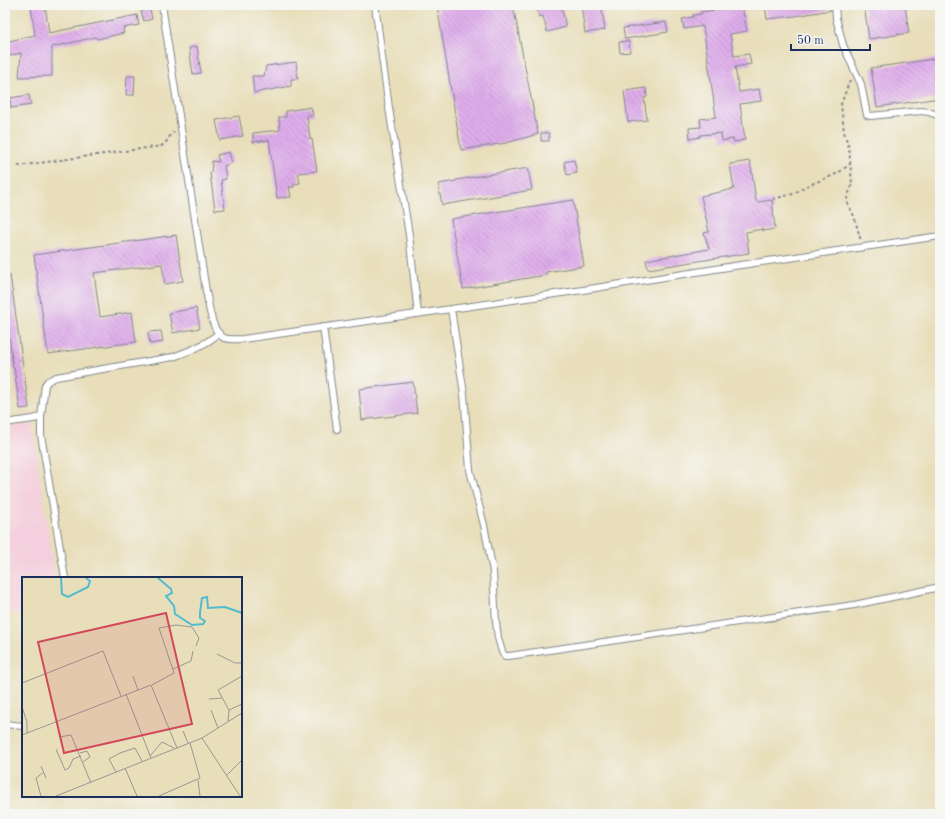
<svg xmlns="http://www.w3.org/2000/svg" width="945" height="819" font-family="'Old Standard TT',serif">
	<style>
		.built { fill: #f4cfdd }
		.building { fill: url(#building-back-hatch) }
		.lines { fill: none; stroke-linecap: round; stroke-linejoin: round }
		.lane-casing { stroke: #82868c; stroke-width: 8 }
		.path { stroke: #82868c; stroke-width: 2; stroke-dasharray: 3 3; stroke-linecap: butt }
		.lane { stroke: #fff; stroke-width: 6 }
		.inset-river { fill: none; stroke: #53bbd0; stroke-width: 2 }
		.inset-road { fill: none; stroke: #969895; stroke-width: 1 }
		.view { fill: #d1495b; fill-opacity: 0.15; stroke: #d1495b; stroke-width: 2 }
		.inset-edge { fill: none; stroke: #1b2f5e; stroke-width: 2 }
	</style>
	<defs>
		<pattern id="building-back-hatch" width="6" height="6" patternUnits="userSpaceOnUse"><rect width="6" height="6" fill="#dfadeb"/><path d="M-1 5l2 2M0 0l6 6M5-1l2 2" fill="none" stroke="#b48dc2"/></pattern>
	</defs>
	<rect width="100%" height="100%" fill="#f6f6f2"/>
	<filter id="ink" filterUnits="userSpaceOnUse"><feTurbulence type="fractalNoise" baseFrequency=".025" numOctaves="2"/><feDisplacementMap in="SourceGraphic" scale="8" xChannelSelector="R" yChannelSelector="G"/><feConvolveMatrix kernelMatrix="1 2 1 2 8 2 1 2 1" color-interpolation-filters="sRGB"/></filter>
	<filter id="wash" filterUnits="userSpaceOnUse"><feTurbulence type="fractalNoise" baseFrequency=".012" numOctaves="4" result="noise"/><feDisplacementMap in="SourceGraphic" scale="16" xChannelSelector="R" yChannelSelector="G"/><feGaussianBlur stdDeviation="0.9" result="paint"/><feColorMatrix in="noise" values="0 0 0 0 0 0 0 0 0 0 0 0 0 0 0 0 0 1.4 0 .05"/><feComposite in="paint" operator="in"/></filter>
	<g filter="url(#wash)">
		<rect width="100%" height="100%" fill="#e8deba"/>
		<!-- built -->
		<path class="built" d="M32,423L55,578H23V612L5,613V428Z"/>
		<g id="blocks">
			<!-- building -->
			<path class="building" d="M45,5L49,33L137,15L139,25L123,28L124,33L97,39L96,37L52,47V76L19,77L21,53L5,57V42L35,35L31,6Z
				M437,5H513L538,134L506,143L461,150Z
				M536,5H561L566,27L547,32L543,16L539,17Z
				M581,5H601L605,30L585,33Z
				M765,5H830L831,10L795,16L767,19Z
				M864,5H905L909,33L869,39Z
				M742,7L747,31L730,34L734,56L749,54L751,64L735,67L739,92L759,89L761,101L740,104L745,140L734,142L733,139L722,141L721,133L700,135V137L690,139L689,128L701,127L700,119L716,117L703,26L684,29L682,19L693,17V15L701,14V12L727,8V10Z
				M150,9L152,19L144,21L141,11Z
				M666,22L668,32L625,39L623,28Z
				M629,41L630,52L620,53L619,42Z
				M197,46L201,73L193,74L189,48Z
				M940,58V98L877,107L871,68Z
				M296,62L298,79H291V86L254,93L252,76H264L266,66Z
				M127,76H135L134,95H126Z
				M646,88L647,97L644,98L647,120L628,122L624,91Z
				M29,95L31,105L11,108L10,98Z
				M311,107L313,115L307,116L310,139H312L317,171L298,173L300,183L294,184V187H289L291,197L277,198L269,140L253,142V133L280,130L279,117H286V111Z
				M239,116L243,136L220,140L216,120Z
				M541,133H549V141H541Z
				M229,152L232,163L224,166L226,179L221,180L225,209L215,210L210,173H211L212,161L219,162L217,155Z
				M574,160L577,173L567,175L564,162Z
				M750,161L756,200L757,202L772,200L775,229L763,231V229L746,232L749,253L648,269L646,260L709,249L704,233L709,232L701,196L734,189L730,164Z
				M528,168L532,190L442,205L438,184L456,181V180Z
				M573,200L584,266L546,272V275L463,289L451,219Z
				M176,235L183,281L165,284L162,264L94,273L100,317L132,312L136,342L48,354L34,255Z
				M5,275H10L29,408L20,409L14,368H13L7,317H5Z
				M196,308L200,328L173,333L169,313Z
				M161,331L163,342L150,344L148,332Z
				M413,382L417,413L362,420L359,389Z"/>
		</g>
	</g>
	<g filter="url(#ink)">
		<use href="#blocks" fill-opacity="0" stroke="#82868c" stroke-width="1"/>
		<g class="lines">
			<!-- lane casing -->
			<g class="lane-casing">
				<path id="lane" d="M162,5L206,291C209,304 211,332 224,338C230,340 236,339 243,339L583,290L734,266L940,236
					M375,5L389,108L409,235L418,314
					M835,5L836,18L843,45L861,84L867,115L870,116L921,111L929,112L940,116
					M451,309L464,394L470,470L484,525L493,572L496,622L498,638L502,652L505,656H509L854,605L940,587
					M323,327L337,429
					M5,423L33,419L41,417
					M65,578L41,435V417L45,385L48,381L56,377L173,357C189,351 206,345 219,333
					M5,724L23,726"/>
			</g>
			<!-- path -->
			<path class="path" d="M850,80L841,104L844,132L849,148L852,184L847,199V202L854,216L861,241
				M18,166L161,146C168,143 168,136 174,132
				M773,199L793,194L804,187L834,175L841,171L850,164"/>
			<!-- lane -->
			<use href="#lane" class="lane"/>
		</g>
	</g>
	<!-- overview -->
	<g transform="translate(22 577)">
		<rect width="220" height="220" fill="#e8deba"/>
		<path class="inset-river" d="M39,1L40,17L46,20L66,10L68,4L64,1M136,1L149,12L150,16L144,19L152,29L153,37L170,48L181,47L183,44L178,41V36L180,21L185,20L186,31L203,30L220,36"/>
		<path class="inset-road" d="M195,77L213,86H220M151,92L169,84L171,74M111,99L116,113M0,106L81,74L99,119M130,108L152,96L137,51L154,48L170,50L177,61L174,69M104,117L129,181M187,122L200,121M0,130L5,145V156M189,133L196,151M207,133L196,113L220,99M206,144L207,133L220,127M161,154L166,166M0,158L129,108L155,171M37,160L49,158L69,206M180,161L218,219M34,172L43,193L47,191L51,182L59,179M58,176L65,174L68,180L61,185M128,179L140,165L152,171M19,189L24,201M103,191L115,219M94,195L87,182L98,176L113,171L120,184M204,199L220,183M176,203L178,219M19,219L14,201L22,195M34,219L180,161L220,136M137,219L178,201L168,166"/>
		<path class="view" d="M144,36L170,147L42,176L16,65Z"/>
		<rect width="220" height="220" class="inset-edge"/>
	</g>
	<!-- margin -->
	<rect width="945" height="819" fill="none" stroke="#f6f6f2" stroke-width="20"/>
	<!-- scale -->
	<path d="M791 44v6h79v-6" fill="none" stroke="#1b2f5e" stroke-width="2"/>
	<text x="797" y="44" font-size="12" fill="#1b2f5e" stroke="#f6f6f2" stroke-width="3" paint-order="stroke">50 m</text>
</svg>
